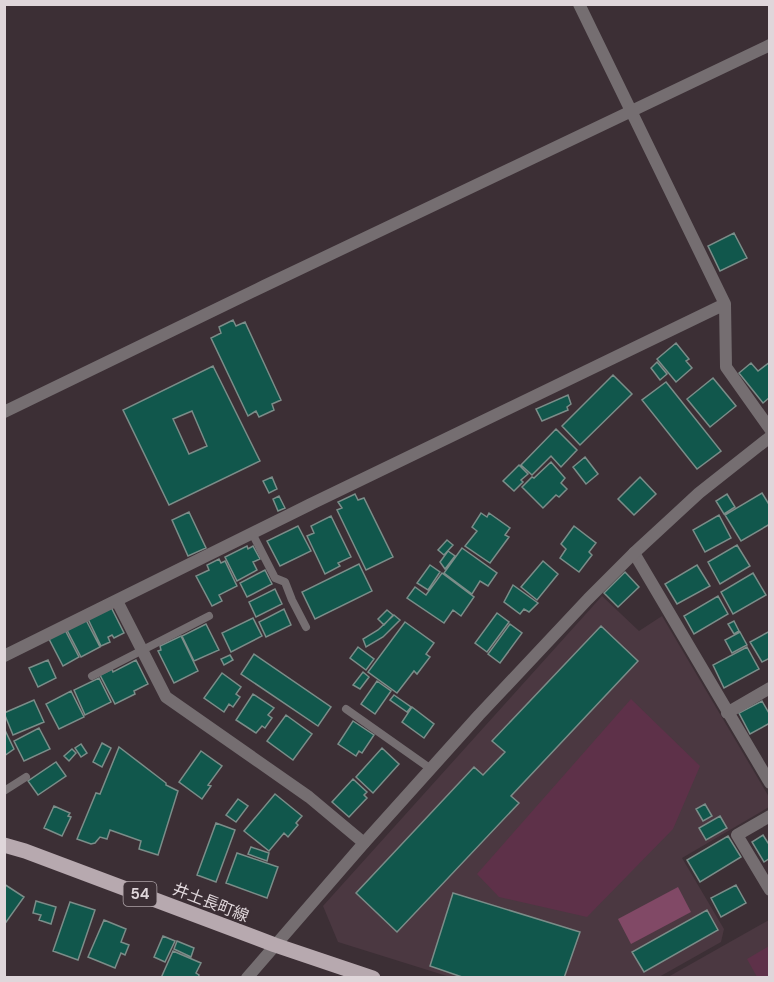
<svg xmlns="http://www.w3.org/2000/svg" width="774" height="982" font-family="'DM Sans','Noto Sans JP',sans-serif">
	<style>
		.built { fill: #4b3841 }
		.green { fill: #5e3149 }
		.water { fill: #814966 }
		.building { fill: #11574c; stroke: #7b8d89; stroke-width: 1.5; fill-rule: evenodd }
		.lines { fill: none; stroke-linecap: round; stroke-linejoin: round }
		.service { stroke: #756e71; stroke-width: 8 }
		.minor { stroke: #756e71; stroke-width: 12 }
		.tertiary { stroke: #756e71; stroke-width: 12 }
		.primary { stroke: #b7a9af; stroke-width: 15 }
		.labels { text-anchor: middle; stroke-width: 4.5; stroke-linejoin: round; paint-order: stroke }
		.shield { fill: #3c2f35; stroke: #aea4a8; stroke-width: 1.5 }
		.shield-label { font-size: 15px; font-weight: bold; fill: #dfd6da }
		.street-label { font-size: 16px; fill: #dfd6da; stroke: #3c2f35 }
	</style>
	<rect width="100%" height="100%" fill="#3c2f35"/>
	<!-- built -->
	<path class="built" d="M602,596L639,631L662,616L769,797V807L682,858L724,929L721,942L659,977H450L338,942L323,906Z
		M769,920V977H668Z"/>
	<!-- green -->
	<path class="green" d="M631,699L700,766L673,829L587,917L499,897L477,874Z
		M769,946V977H757L747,959Z"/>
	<!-- water -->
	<path class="water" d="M678,887L691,912L631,944L618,919Z"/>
	<!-- building -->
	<path class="building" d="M734,233L747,258L720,271L708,246Z
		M233,320L236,326L245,322L281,400L272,404L274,410L259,417L256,411L248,416L211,338L221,333L219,327Z
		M676,343L689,359L686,361L692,368L676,382L657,359Z
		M657,362L667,374L660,380L651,368Z
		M770,362V397L763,403L739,373L751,363L758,371Z
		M213,366L260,461L169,505L123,410ZM192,411L207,446L189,454L173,419Z
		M613,375L632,394L580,445L562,426Z
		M713,378L736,406L710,427L687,399Z
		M666,382L721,451L697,469L642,400Z
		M568,395L571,404L567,407L568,410L542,421L536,409Z
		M556,429L577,450L561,467L551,456L532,475L521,465Z
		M585,457L598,474L586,484L573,467Z
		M551,462L565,478L561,483L567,489L559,497L556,495L543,508L522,487L532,477L534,478Z
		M519,465L528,474L521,480L523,482L514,491L503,481Z
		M272,477L277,489L269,493L263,481Z
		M640,477L656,494L634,515L618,499Z
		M762,493L770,506V524L741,541L725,515Z
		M355,494L358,500L364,498L393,557L366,570L337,510L342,508L338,502Z
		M727,494L735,507L724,514L716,501Z
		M279,496L285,508L278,511L273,499Z
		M189,512L206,548L188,556L172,520Z
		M481,513L487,517L489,513L510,528L505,535L509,537L490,563L465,546L477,531L472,527Z
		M719,515L731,538L705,552L693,530Z
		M331,516L351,557L338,563L340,566L325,574L307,536L314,533L311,526Z
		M298,526L311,551L280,566L267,541Z
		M574,526L596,543L589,552L592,555L579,572L560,558L566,549L561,544Z
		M447,540L453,545L444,555L438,550Z
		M737,545L750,566L720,584L708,562Z
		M247,546L248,549L253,546L260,559L253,562L257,570L237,581L225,557Z
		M462,548L497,573L488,586L480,581L472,594L444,573Z
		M448,551L455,556L445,569L440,562Z
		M219,559L221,563L225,561L237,586L219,595L222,601L212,606L196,576L209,570L207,565Z
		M543,561L558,574L537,600L521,587Z
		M359,564L372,591L315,619L302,592Z
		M430,565L440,572L428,590L417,583Z
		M697,565L710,586L677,604L665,584Z
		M265,570L272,584L247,597L240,583Z
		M625,572L639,587L618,607L604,593Z
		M442,573L474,597L461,616L453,610L444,623L407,598L415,587L426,595Z
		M753,573L766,595L733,614L721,592Z
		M513,585L538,603L529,612L524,609L520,614L504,602Z
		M275,589L282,604L256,617L249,602Z
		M718,596L728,614L694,634L684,616Z
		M111,607L124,633L114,638L112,635L108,637L110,642L101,646L88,619Z
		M284,609L291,625L266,637L259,622Z
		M387,610L393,615L384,625L378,619Z
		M497,613L509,622L487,652L475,643Z
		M394,615L400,620L383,637L366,647L363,639L378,630Z
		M253,618L262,636L231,652L222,633Z
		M86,620L100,647L81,657L67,630Z
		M734,621L739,631L734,634L728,624Z
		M405,622L434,643L426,654L430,657L417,674L414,671L397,693L368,672Z
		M206,624L219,650L194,661L182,636Z
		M510,624L522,633L500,663L488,654Z
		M601,626L638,661L511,796L519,803L397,932L356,893L474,767L483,775L505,752L492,741Z
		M65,630L79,657L63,666L49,639Z
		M770,631V658L762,662L750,642Z
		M740,632L747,645L732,653L725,640Z
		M181,636L198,671L174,683L158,651L161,650L160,646Z
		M358,647L374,659L366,670L350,658Z
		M747,647L759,669L724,688L713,665Z
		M254,654L331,707L318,726L241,674Z
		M230,655L233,660L224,665L221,659Z
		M48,660L56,678L38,687L29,668Z
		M136,660L148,684L134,691L135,694L115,704L100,675L112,669L113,672Z
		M363,672L369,677L360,689L353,685Z
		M222,673L241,687L236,694L240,697L233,707L229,704L224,712L204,698Z
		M99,678L111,702L85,715L74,690Z
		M377,681L391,691L375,714L361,704Z
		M71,691L84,717L59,729L46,704Z
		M253,694L274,708L268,715L272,718L265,728L262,726L256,733L236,720Z
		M394,695L411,707L407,712L390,700Z
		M34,700L44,722L13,735L4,713Z
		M762,701L770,715V723L750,734L739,713Z
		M412,707L434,724L424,738L402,722Z
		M286,715L312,734L293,760L267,741Z
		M353,721L374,735L362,753L359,751L356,756L338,744Z
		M4,728L14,749L4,756Z
		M39,728L50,749L24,761L14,741Z
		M102,743L111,748L102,767L93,762Z
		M81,744L87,753L81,757L75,748Z
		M119,747L166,783V785L178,791L158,855L139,849L141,841L110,830L107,839L100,837L95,843L91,844L77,839L96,793L100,794Z
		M382,748L399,764L373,793L356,777Z
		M72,749L76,753L69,761L64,756Z
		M201,751L222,766L208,785L211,786L202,799L179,782Z
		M56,762L66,776L38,795L28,781Z
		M353,779L367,792L364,795L367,798L349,817L332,802Z
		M275,794L302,816L296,823L298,825L288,837L284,833L269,851L244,831Z
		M238,799L248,806L236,822L226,815Z
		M705,804L712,816L703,821L696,809Z
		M54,806L70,813L68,816L71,817L62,836L44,828Z
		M720,816L727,828L706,840L699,828Z
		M216,823L235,830L216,882L197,875Z
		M763,835L768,843H770V858L764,862L752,842Z
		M728,836L741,857L700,882L687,860Z
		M251,847L269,853L267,861L248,854Z
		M237,853L278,867L267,898L226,883Z
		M4,884L24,897L4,925Z
		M736,885L746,903L721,917L711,898Z
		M453,893L580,932L564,978H465L430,966Z
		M36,901L56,907L51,924L39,920L41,915L33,913Z
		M70,902L95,910L78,960L53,951Z
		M707,910L718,930L644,972L632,952Z
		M104,920L126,929L121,942L129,945L125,955L121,953L115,968L88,957Z
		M163,936L175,941L165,962L154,957Z
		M177,941L194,948L191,957L174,949Z
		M173,951L201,963L196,973L199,975L198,978H161Z"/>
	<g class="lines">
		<!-- service -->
		<path class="service" d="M252,533L275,578L285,582L292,600L306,627
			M92,676L209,616
			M346,709L431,769
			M4,791L26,777"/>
		<!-- minor -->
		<path class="minor" d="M579,4L725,304
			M4,412L264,286L770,45
			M634,553L770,783
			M117,601L166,697L309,797L364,843
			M4,656L309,505L725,304L726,367L770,429
			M727,713L770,688
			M770,816L737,835L770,890"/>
		<!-- tertiary -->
		<path class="tertiary" d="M247,978L364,843L479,715L588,599L634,553L699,493L770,437"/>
		<!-- primary -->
		<path class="primary" d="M4,845L25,851L275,945L373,978"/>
	</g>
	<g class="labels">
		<!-- shield labels -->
		<rect class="shield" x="123.5" y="882" width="33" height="24" rx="4.5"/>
		<g class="shield-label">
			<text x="140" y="899">54</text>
		</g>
		<!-- street labels -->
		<g class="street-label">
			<text transform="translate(211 902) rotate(21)" y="6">井土長町線</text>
		</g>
	</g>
	<!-- border -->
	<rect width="774" height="982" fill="none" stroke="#dfd6da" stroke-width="12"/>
</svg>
